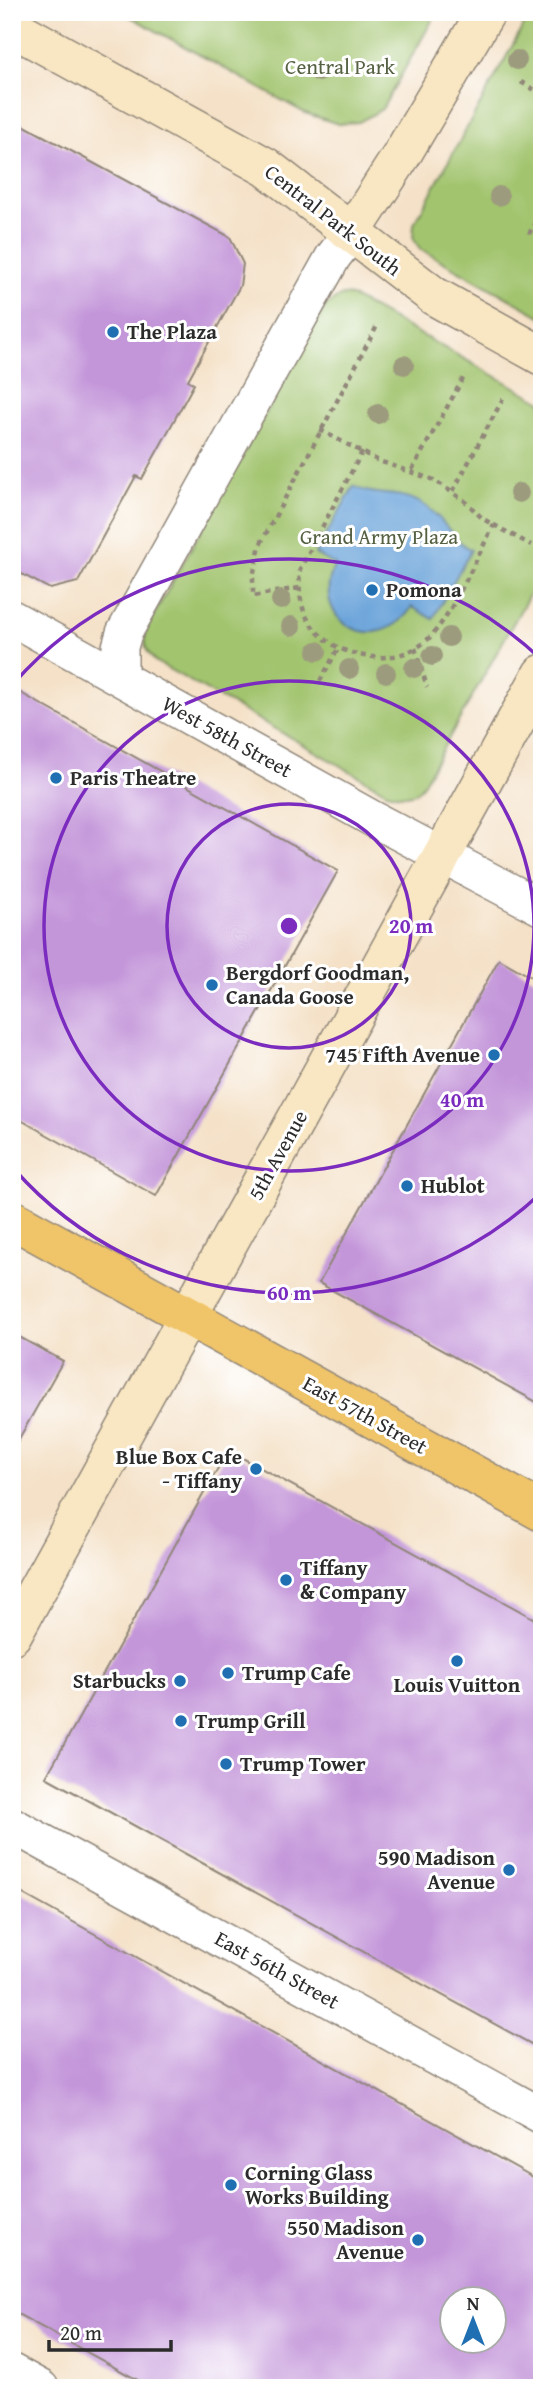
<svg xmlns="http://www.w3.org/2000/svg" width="554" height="2400" font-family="'Gentium Book Plus',serif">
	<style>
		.green { fill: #a2c46e; stroke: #66784c; stroke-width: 2 }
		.water { fill: #6ca4da; stroke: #4c6882; stroke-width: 2 }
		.building { fill: #c395d9; fill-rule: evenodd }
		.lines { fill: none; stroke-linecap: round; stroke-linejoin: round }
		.minor-casing { stroke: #908679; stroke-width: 38 }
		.secondary-casing { stroke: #908679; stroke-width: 41 }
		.primary-casing { stroke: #908679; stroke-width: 41 }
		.path { stroke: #908679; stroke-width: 4.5; stroke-dasharray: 5 5; stroke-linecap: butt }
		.minor { stroke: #fff; stroke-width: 35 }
		.secondary { stroke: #f9e7c3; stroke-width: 38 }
		.primary { stroke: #f0c469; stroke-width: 38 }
		.tree { fill: #9d9b7e }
		.ring { fill: none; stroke: #7b2cbf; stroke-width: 3.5 }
		.poi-dot { fill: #1f6fb2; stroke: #fff; stroke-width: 2.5 }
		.labels { text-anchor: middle; stroke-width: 6; stroke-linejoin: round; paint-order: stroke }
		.park-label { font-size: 21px; fill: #556142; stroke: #fff }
		.street-label { font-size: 21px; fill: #2b2b2b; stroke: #fff }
		.poi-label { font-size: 21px; font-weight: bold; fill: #2b2b2b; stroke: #fff; text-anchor: start }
		.centre { fill: #7b2cbf; stroke: #fff; stroke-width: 3.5 }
		.ring-label { font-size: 21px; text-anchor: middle; font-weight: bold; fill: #7b2cbf; stroke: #fff; stroke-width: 6; stroke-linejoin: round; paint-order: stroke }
	</style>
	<rect width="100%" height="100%" fill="#fff"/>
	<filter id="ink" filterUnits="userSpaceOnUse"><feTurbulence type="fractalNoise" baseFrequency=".0143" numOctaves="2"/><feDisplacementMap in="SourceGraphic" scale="14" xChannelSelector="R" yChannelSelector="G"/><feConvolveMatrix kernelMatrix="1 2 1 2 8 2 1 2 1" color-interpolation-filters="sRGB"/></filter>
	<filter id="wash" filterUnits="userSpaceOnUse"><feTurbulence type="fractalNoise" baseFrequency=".00686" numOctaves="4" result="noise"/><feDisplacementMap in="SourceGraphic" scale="28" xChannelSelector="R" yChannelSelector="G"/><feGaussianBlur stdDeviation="1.57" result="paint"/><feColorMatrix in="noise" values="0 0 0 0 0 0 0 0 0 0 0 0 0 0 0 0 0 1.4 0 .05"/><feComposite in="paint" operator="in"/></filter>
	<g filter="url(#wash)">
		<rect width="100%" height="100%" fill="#f4e1c7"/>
		<!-- green -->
		<path class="green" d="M122,12H437L382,109L359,122L338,124L305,113Z
			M531,12H542V317L420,249L413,238L414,224Z
			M342,295L351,296L542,402V572L422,786C413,798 401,796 387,792L156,662C139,647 144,633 154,615L326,305Z"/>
		<!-- water -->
		<path class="water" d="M354,486C374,498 399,490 421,503C445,517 450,539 471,550L433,619L412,607C377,660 307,621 335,565L315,554Z"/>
		<g id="blocks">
			<!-- building -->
			<path class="building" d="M12,119L230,237L243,264L240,286L188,380L194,384L142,479L136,476L78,582L50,589L12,569Z
				M12,688L338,871L156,1196L12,1115Z
				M499,959L542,983V1405L319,1283Z
				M12,1333L63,1361L12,1451Z
				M228,1450L542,1623V2050L46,1777Z
				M12,1888L542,2182V2388H152L12,2311ZM452,2299H494V2341H452Z"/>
		</g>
	</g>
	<g filter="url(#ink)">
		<use href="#blocks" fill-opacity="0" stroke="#908679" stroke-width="2"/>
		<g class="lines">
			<!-- minor casing -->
			<g class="minor-casing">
				<path id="minor" d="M12,618L375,820L542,908
					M120,677V647L124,633L333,257L352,232
					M12,1825L542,2116
					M12,2372L41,2388"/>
			</g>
			<!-- secondary casing -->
			<g class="secondary-casing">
				<path id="secondary" d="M12,27L266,167L434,296L542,356
					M352,232L401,156L486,12
					M12,1635L542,674"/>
			</g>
			<!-- primary casing -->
			<g class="primary-casing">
				<path id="primary" d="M12,1219L542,1512"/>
			</g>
			<!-- path -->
			<path class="path" d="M521,82L542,94
				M529,234L542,210
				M320,430L379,461L434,480L465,501L483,519L531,545
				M362,452L300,569C299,583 299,597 304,611C321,656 391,673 427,640C451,618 477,556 494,525
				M412,470L465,375
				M453,491L504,397
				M299,588L253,596V577L260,545L377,326
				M415,648L427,687
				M320,681L339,647"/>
			<!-- minor -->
			<use href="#minor" class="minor"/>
			<!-- secondary -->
			<use href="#secondary" class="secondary"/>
			<!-- primary -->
			<use href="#primary" class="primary"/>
		</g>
		<!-- trees -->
		<g class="tree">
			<circle cx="517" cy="60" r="10"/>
			<circle cx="319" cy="72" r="10"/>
			<circle cx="499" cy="196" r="10"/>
			<circle cx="404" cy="365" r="10"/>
			<circle cx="378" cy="414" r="10"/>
			<circle cx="519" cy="493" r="10"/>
			<circle cx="281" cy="600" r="10"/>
			<circle cx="291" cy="626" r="10"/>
			<circle cx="449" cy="637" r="10"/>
			<circle cx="317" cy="651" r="10"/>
			<circle cx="432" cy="656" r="10"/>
			<circle cx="414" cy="668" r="10"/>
			<circle cx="349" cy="669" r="10"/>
			<circle cx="386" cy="673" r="10"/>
		</g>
	</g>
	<!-- distance rings -->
	<g class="ring">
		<circle cx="289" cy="926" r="122"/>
		<circle cx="289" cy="926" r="245"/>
		<path d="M542 1192A367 367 0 0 1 14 1169M14 683A367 367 0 0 1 542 660"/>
	</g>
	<!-- markers -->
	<g class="poi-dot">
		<circle cx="113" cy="332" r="7"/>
		<circle cx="372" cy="590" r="7"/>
		<circle cx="56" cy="778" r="7"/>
		<circle cx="212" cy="985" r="7"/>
		<circle cx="494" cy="1055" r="7"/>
		<circle cx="407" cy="1186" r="7"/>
		<circle cx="256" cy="1469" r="7"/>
		<circle cx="286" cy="1580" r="7"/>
		<circle cx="457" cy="1661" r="7"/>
		<circle cx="228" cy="1673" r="7"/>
		<circle cx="180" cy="1681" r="7"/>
		<circle cx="181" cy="1721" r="7"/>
		<circle cx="226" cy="1764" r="7"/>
		<circle cx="509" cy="1870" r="7"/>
		<circle cx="231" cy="2185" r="7"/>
		<circle cx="418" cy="2240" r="7"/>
	</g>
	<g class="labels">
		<!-- park labels -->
		<g class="park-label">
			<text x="340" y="74">Central Park</text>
			<text x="379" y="544">Grand Army Plaza</text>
		</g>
		<!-- street labels -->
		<g class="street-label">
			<text transform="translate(333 220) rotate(38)" y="7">Central Park South</text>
			<text transform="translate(227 737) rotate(29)" y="7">West 58th Street</text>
			<text transform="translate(278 1155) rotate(-61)" y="7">5th Avenue</text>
			<text transform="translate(365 1415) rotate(29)" y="7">East 57th Street</text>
			<text transform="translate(277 1970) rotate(29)" y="7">East 56th Street</text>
		</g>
		<!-- poi labels -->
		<g class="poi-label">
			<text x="127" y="339">The Plaza</text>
			<text x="386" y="597">Pomona</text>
			<text x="70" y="785">Paris Theatre</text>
			<text x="226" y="980">Bergdorf Goodman,<tspan x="226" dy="24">Canada Goose</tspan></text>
			<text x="480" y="1062" text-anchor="end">745 Fifth Avenue</text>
			<text x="421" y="1193">Hublot</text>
			<text x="242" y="1464" text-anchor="end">Blue Box Cafe<tspan x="242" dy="24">- Tiffany</tspan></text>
			<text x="300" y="1575">Tiffany<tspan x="300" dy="24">&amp; Company</tspan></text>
			<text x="242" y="1680">Trump Cafe</text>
			<text x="166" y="1688" text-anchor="end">Starbucks</text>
			<text x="457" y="1692" text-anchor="middle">Louis Vuitton</text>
			<text x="195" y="1728">Trump Grill</text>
			<text x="240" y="1771">Trump Tower</text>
			<text x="495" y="1865" text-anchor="end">590 Madison<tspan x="495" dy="24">Avenue</tspan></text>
			<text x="245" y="2180">Corning Glass<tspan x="245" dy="24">Works Building</tspan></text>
			<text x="404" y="2235" text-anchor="end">550 Madison<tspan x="404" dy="24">Avenue</tspan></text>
		</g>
	</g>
	<circle cx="289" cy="926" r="10" class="centre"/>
	<g class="ring-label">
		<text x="411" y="933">20 m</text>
		<text x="462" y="1107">40 m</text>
		<text x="289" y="1300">60 m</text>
	</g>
	<!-- margin -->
	<rect width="554" height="2400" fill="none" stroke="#fff" stroke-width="42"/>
	<!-- north arrow -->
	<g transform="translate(473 2320)"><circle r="33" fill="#ffffff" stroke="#aaaaaa" stroke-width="2"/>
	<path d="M0-5L12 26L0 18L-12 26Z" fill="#1f6fb2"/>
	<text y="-10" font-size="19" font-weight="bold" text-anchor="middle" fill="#2b2b2b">N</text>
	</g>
	<!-- scale -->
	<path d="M49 2340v10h122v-10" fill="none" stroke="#2b2b2b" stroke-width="3.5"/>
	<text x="60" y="2340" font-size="21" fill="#2b2b2b" stroke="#ffffff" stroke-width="5" paint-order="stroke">20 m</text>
</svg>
